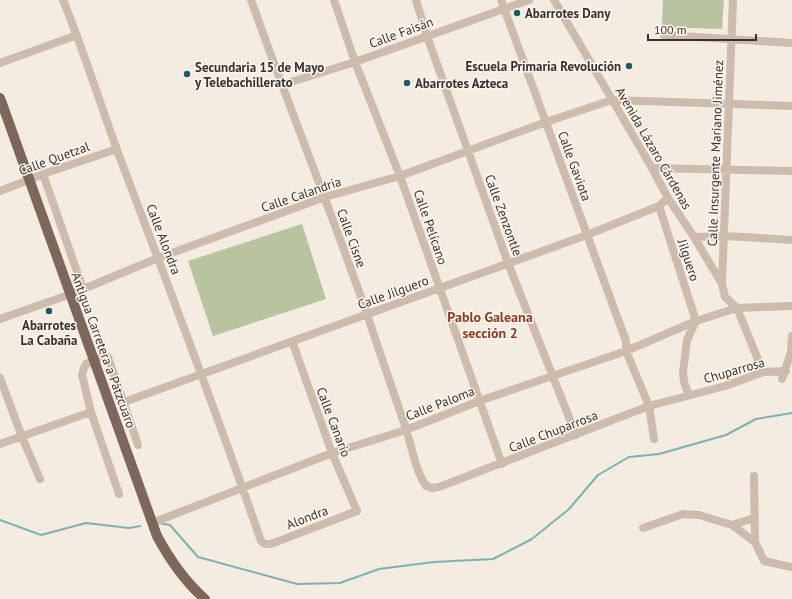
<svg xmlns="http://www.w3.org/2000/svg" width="792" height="599" font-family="'PT Sans',sans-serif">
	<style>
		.green { fill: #b8c4a0 }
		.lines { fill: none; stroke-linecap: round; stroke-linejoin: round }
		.stream { stroke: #7fb0b2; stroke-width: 2 }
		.minor { stroke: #cdbbac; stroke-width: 8 }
		.major { stroke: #7d675c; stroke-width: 10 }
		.poi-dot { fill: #1f5a5e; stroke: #fbf5ee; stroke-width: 1.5 }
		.labels { text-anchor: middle; stroke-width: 3; stroke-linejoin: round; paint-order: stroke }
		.poi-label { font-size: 13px; font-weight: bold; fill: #3b302b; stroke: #fbf5ee; text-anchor: start }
		.street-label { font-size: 13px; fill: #3b302b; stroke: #fbf5ee }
		.neighbourhood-label { font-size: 14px; font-weight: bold; fill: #8c3b22; stroke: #fbf5ee }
	</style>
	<rect width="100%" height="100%" fill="#f4ebe1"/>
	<!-- green -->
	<path class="green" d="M663,0H724L722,29L662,27Z
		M302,224L326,299L213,336L188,261Z"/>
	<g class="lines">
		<!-- stream -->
		<path class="stream" d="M0,520L41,535L86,523L129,528L140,526
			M159,523L170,525L198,557L297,584L340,583L379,569L434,562L493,559L532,539L569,509L598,475L629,457L659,454L726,435L756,419L792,413"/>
		<!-- minor -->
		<path class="minor" d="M63,0C83,49 99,100 117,150C166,280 216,410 261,541L265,544H271L357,511L332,453L292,341
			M251,0C289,107 332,213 369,320C381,357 394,393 406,429C412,448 415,469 426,486L432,488L439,487L649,406L725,386L763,372L786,371
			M334,0L355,62L400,176L502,464
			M416,0L427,36L508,263L576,435
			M501,0L626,341V351L649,406L654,439
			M554,0L652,168L668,198L694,237L722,284L725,297L737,308L763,372
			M664,35L792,43
			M0,63L77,35
			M281,85L355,62L529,0
			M652,168L792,171
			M43,174L83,289
			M0,191L49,172L117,149
			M659,206L696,321L687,340L683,372L684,382L689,395
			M694,237L725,236L792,240
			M722,283L733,0
			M0,319L71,294L158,258L325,197L400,176L546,122L612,100L792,106
			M0,378L22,437L40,479
			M782,379L791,352L792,336
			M124,402L587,235L659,206L668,198
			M0,444L91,412
			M754,476L755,542
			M119,494L91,412L82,375L84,368L86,364L104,356L108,357L138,445
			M152,523L332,453L406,430L479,401L626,351L696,321L737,308L792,306
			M732,525L754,518
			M643,528L683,514L699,515L732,525L755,542L764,561L792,567"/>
		<!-- major -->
		<path class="major" d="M0,98L157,536C170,560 184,581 205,599"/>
	</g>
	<!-- markers -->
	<g class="poi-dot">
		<circle cx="517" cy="13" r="4"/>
		<circle cx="629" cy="66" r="4"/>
		<circle cx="187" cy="74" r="4"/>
		<circle cx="407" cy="83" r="4"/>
		<circle cx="49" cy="311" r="4"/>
	</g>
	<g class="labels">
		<!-- poi labels -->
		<g class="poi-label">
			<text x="525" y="18">Abarrotes Dany</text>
			<text x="621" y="71" text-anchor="end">Escuela Primaria Revolución</text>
			<text x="195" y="72">Secundaria 15 de Mayo<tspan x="195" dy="15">y Telebachillerato</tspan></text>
			<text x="415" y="88">Abarrotes Azteca</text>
			<text x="49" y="330" text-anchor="middle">Abarrotes<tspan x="49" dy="15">La Cabaña</tspan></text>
		</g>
		<!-- street labels -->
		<g class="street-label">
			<text transform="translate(401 32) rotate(-20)" y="5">Calle Faisán</text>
			<text transform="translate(654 148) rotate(60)" y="5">Avenida Lázaro Cárdenas</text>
			<text transform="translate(715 153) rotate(-88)" y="5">Calle Insurgente Mariano Jiménez</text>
			<text transform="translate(54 158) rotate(-20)" y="5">Calle Quetzal</text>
			<text transform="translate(575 166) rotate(70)" y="5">Calle Gaviota</text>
			<text transform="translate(301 194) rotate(-19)" y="5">Calle Calandria</text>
			<text transform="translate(504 215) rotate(70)" y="5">Calle Zenzontle</text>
			<text transform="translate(431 227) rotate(71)" y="5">Calle Pelícano</text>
			<text transform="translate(352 238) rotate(70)" y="5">Calle Cisne</text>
			<text transform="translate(164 239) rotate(69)" y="5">Calle Alondra</text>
			<text transform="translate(689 260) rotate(72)" y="5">Jilguero</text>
			<text transform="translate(393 292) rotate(-20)" y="5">Calle Jilguero</text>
			<text transform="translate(104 350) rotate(70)" y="5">Antigua Carretera a Pátzcuaro</text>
			<text transform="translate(734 370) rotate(-16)" y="5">Chuparrosa</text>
			<text transform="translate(440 403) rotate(-21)" y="5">Calle Paloma</text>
			<text transform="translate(334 422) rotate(69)" y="5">Calle Canario</text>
			<text transform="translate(553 431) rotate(-21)" y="5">Calle Chuparrosa</text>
			<text transform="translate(307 517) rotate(-21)" y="5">Alondra</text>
		</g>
		<!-- neighbourhood labels -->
		<g class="neighbourhood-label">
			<text x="490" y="322">Pablo Galeana<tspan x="490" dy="16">sección 2</tspan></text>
		</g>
	</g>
	<!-- scale -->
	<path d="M648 34v6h108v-6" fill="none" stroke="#3b302b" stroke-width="2"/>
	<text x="654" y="34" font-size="12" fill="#3b302b" stroke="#fbf5ee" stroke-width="3" paint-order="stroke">100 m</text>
</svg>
